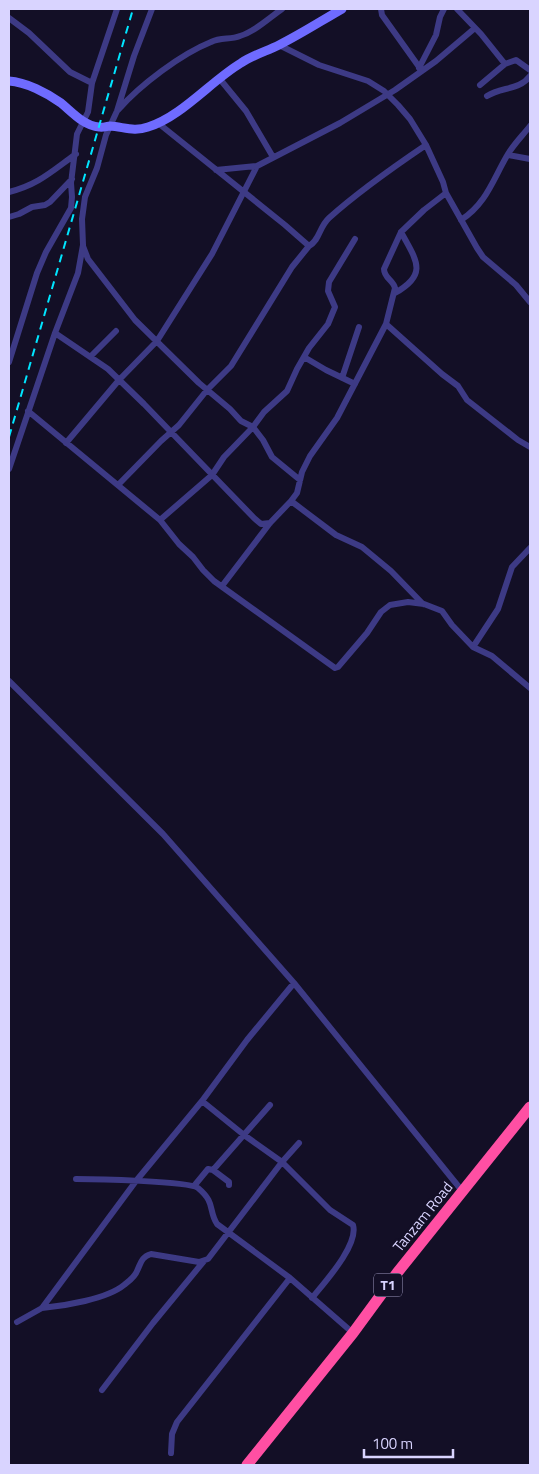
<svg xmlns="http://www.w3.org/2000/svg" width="539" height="1474" font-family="'Titillium Web',sans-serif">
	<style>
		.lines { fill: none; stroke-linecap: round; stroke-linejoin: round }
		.street { stroke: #3d3a85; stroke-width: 6 }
		.secondary { stroke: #6f6bff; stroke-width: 9 }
		.highway { stroke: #ff4fa3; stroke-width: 11 }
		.rail { stroke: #00e5ff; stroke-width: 2; stroke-dasharray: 8 6; stroke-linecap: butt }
		.labels { text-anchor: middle; stroke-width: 4.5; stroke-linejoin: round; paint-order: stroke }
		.shield { fill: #130f26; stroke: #9e99be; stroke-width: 1 }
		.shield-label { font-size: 14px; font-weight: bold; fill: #d9d4ff }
		.street-label { font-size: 15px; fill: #d9d4ff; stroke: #130f26 }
	</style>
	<rect width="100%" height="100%" fill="#130f26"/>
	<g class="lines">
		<!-- street -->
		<path class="street" d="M381,9L382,15L422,71
			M457,9L481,34L505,64L516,60L530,70
			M9,18L29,33L70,72L92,83
			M279,45L319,65L368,81L384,91L398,105L410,119L426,145L443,182L446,193L477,248L483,257L516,285L530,302
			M419,68L436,35L440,17L444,9
			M219,78L246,111L273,157
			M480,85L505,64
			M487,96C501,87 520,90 530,76
			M118,110C140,85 181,54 211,42C221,37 230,40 240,36C256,31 269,18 282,9
			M508,155L530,159
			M216,170L257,166L340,123L395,90L436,61L475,28
			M9,192C38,185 52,171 76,154
			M9,217L19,214L32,207L45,205L50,202L72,179
			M461,220C487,203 493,179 508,154C514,144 523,135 530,126
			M83,246L88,259L135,320L199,383L230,409L241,421L253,427L263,440L272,457L300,480
			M309,246C320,240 319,227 329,218C359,191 392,168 426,145
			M395,293C429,274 416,260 401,232
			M386,324L442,374L458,386L467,400L518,440L530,447
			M55,333L108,369L144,404L254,518L261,524L270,523
			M90,357L116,331
			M304,357L326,370L355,384
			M9,362L37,273L46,252L71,208L72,197L71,183L77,134L88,112L92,83L117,9
			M342,378L359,327
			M28,411L160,520L179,544L193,557L203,570L214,581L335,668L338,667L367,633L381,612L390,605L408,602L424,604L442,611L452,625L473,647L492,656L530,688
			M66,443L119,380L157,341L212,254L257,166
			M9,469L55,333L78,273L83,245L82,219L85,197L97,168L106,135L117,111L134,56L152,9
			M118,485L161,441L179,425L207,390L231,366L292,267L309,246L285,225L158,123
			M291,501L336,535L362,547L391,571L423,604
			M160,520L212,475L224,457L253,427L264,412L287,391L297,369L309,348L328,324L335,307L328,291L329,282L355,239
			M222,586L270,523L291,501L297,493L302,472L310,456L337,418L386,324L395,288C393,280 384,278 384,269L401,232L424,210L446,193
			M473,647L498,609L512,567L530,548
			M9,681L163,834L294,983L463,1192
			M202,1101L244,1135L282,1162L330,1210L353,1225C359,1245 324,1283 312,1298
			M213,1170L270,1105
			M76,1179C92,1179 189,1181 198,1188C216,1203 208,1210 217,1224L290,1278L353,1333
			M194,1186L208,1169L213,1170L229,1182V1185
			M42,1308C64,1306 107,1299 124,1285C129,1281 135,1277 137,1271C141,1263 141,1257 151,1254L199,1262L208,1259L282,1162L299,1143
			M17,1322L42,1308L136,1181L202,1101L247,1040L294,983
			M102,1390L153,1323L204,1261
			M171,1453L172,1434L177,1422L290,1278"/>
		<!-- secondary -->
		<path class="secondary" d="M9,81C26,82 47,93 61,103C72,112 84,126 99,127C103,128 107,126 110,126C124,127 134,132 148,127C181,117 211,81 241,63C253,55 267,51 279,45C301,34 321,21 342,9"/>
		<!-- highway -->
		<path class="highway" d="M247,1465L353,1333L397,1273L530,1107"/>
		<!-- rail -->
		<path class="rail" d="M9,437L133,9"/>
	</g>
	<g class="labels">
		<!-- shield labels -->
		<rect class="shield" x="374" y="1273.5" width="28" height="23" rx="4"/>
		<g class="shield-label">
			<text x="388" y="1290">T1</text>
		</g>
		<!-- street labels -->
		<g class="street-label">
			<text transform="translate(423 1217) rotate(-51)" y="5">Tanzam Road</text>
		</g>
	</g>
	<!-- border -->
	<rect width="539" height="1474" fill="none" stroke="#d9d4ff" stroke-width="20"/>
	<!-- scale -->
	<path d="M364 1449v8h89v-8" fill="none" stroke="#d9d4ff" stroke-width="2.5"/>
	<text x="372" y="1449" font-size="15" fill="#d9d4ff" stroke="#130f26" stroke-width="4" paint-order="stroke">100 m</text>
</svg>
